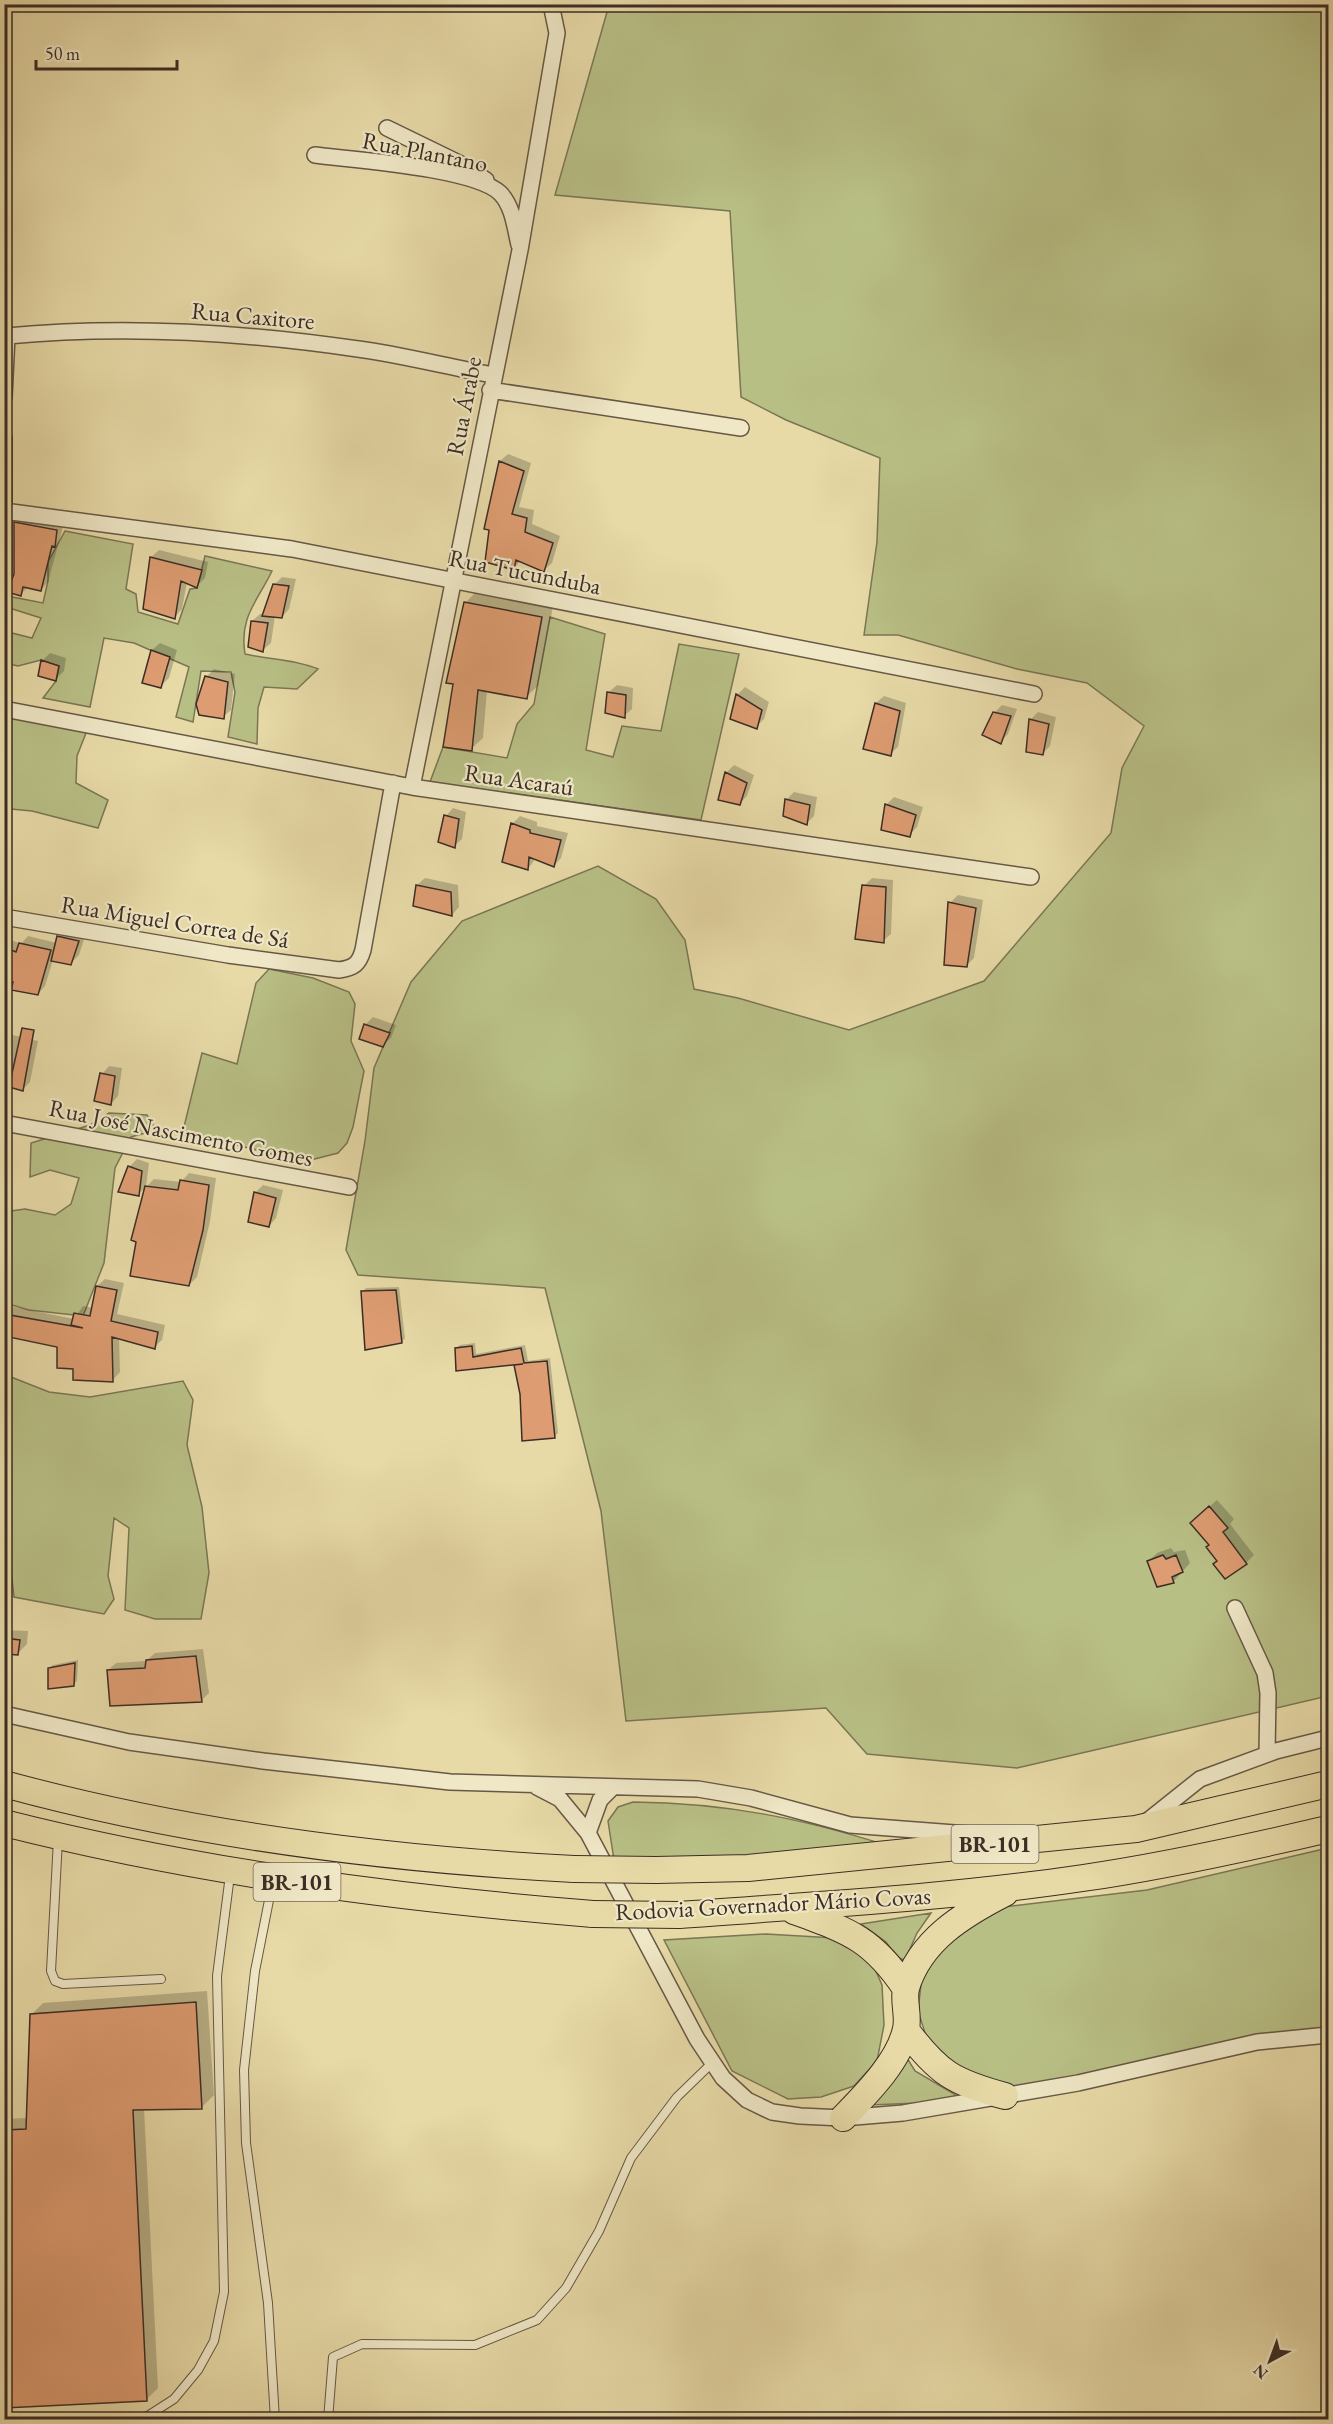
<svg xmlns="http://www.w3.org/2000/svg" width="1333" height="2424" font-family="'EB Garamond',serif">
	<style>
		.green { fill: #b8bf85; stroke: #7a7655; stroke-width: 1.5 }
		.shadow { fill: #0003 }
		.building { fill: #dd9c71; stroke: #3c2d25; stroke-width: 1.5 }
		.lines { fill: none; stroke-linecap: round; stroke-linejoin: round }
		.service-casing { stroke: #675846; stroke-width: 10 }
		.minor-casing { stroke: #675846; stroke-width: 18 }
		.trunk-casing { stroke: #3c2d25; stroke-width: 28 }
		.service { stroke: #efe7c6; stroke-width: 8 }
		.minor { stroke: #efe7c6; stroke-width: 15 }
		.trunk { stroke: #e7daa7; stroke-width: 26 }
		.trunk-bridge-casing { stroke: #3c2d25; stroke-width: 28; stroke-linecap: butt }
		.trunk-bridge { stroke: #e7daa7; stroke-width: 26 }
		.labels { text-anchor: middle; stroke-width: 4.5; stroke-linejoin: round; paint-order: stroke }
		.shield { fill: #efe7c6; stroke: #726555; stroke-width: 1.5 }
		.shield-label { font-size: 22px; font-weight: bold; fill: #3c2d25 }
		.street-label { font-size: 24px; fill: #3c2d25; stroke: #efe7c6 }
	</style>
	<rect width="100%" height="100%" fill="#e7daa7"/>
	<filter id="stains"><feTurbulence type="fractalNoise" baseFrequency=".00333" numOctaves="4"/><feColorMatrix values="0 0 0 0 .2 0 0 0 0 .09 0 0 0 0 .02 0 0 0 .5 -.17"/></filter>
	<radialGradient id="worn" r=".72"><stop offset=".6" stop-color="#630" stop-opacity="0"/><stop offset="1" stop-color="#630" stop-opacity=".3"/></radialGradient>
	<!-- green -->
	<path class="green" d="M609,5H1328V1696L1017,1768L867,1754L826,1708L626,1721L601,1511L545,1288L358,1275L346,1250L365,1141L374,1068L411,982L462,921L598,866L656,899L685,940L694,989L738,998L849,1030L984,981L1111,833L1122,768L1144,726L1087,683L1017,669L898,635H864L877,542L880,458L786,420L741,397L730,211L555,195Z
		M65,531L133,544L126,589L136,594L138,612L178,624L190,589L197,588L205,556L272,571C257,602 239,617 245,654C270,660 294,659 318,669L297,689L264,687L258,708L257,744L228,737L235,692L231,672L201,671L193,722L176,717L189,667L134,643L104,638L90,707L43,698L56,681L59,666L41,660L18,666L5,663L4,631L32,638L41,618L6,607L7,596L43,603L48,581V562Z
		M550,617L605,634L586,750L613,757L622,726L661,731L679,644L739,654L701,820L430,782L443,747L507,758L517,724L534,704Z
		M5,711L69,720L86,733L77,756L76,783L108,800L98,828L32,811L11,809L5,817Z
		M269,969L313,978L349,992L355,1004L351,1041L364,1071L353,1127L347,1143L338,1153L303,1162L217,1140L182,1135L202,1053L237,1064L256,983Z
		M109,1113L147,1115L156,1130L131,1137L115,1168L104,1263L83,1316L29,1310L5,1303L4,1212L25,1209L55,1215L71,1204L79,1178L50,1170L30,1177L31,1143L90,1125Z
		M11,1377L49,1392L90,1397L183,1381L193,1400L187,1445L202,1507L209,1573L201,1619H155L125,1610L129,1528L114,1518L108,1576L114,1599L104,1614L14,1597L10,1562L4,1561V1385Z
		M633,1802C726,1803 801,1818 889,1846L761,1857L614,1860L608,1821L618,1807Z
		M1328,1848V2031L1111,2081L998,2090L966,2076L928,2042L918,2011L922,1976L956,1929L1003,1907L1147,1890Z
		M931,1913L917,1933L905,1960L898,1958L886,1942L861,1924Z
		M766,1934L835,1938L871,1960L882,1985L884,2025L877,2061L854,2086L821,2097L788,2099L732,2071L664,1940Z
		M902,2050L915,2071L966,2101L870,2105Z"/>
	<!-- shadow -->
	<path class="shadow" d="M508,454L531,463L519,507L534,510L532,524L560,536L552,563L544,570L521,561L513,568L490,529L486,528L500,461Z
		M23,515L64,523L48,582L41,590L28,587L21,594L4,589V572L15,576L16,523Z
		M159,550L208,562L205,578L197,586L187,582L182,609L175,617L151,557Z
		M282,577L296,579L289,609L282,617L275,616L271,643L263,650L252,621L260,614H264L274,585Z
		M477,591L553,606L538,686L526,697L487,690L483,738L471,749L465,603Z
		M160,643L177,650L169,678L161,686L144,682L152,650Z
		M50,653L66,658L64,671L56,679L42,661Z
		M214,669L235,674L231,710L223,717L198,704L207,676Z
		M617,685L633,688L632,709L624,716L607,712L609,692Z
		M745,687L769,702L764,719L756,727L732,718L738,694Z
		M884,696L906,703L898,747L890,754L876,703Z
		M1002,705L1017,709L1008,734L1000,742L994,713Z
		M1038,712L1056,717L1050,746L1042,754L1030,720Z
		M734,765L754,775L747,796L739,804L726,773Z
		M794,792L817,797L814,816L806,824L786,800Z
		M894,797L923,807L917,827L909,835L886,805Z
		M453,808L466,812L462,839L454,846L446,816Z
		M520,816L537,822V826L568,833L561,858L554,866L536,858L528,869L504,861L513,823Z
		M425,878L458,885L459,907L452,915L417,885Z
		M872,878L893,880L891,934L883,941L864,886Z
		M958,895L983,900L974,958L966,966L950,903Z
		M66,929L86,933L79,955L71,963L53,960L45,986L38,994L4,978V937L21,944L28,936L57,943L58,937Z
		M373,1017L396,1025L391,1038L383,1045L365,1025Z
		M4,1033L38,1041L30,1082L23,1089L4,1085Z
		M109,1066L122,1068L118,1096L111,1104L102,1074Z
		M4,1139L13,1141L4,1177Z
		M137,1159L149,1163L146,1187L154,1179L181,1182L189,1173L216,1178L210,1221L197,1277L189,1285L146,1187L138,1194L129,1167Z
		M263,1185L283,1190L276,1218L269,1226L255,1193Z
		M105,1279L124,1283L117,1314L165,1325L162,1340L154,1347L119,1337L120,1372L113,1380L75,1368L59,1346L4,1335V1305L74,1319L83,1306L93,1308L97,1286Z
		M399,1287L405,1338L402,1342L362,1292L366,1288Z
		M475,1343L476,1354L525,1345L528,1361L550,1358L558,1433L554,1437L521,1393L515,1365L518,1363L457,1369V1348L460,1345Z
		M1217,1500L1234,1519L1230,1524L1254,1555L1246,1563L1219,1561L1211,1545L1199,1516Z
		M1171,1548L1174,1552L1185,1550L1190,1563L1173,1582L1149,1561L1157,1553Z
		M4,1630L28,1631L27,1644L18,1653H4Z
		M203,1649L209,1693L201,1701L108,1670L116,1663L146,1661L155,1653Z
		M78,1660L77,1681L73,1685L49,1668L53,1665Z
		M207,1991L214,2095L202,2107L144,2108L158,2388L146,2400L4,2407V2119L27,2118L31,2015L43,2003Z"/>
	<!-- building -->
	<path class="building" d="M499,461L524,471L512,514L527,518L525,532L553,543L544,572L516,560L514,570L485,562L489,530L484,529Z
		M14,522L57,530L55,547L52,546L41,591L23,587L21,596L7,592L14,574Z
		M150,557L202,570L197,588L181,581L175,619L143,609Z
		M273,584L289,586L282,618L262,616Z
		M464,602L542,617L527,699L478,690L472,751L443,747L453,684L446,683Z
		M251,621L268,623L263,652L248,647Z
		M151,650L170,657L161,688L142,683Z
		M41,660L59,666L56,681L38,676Z
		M205,676L228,682L224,719L199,715L196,704Z
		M607,692L626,695L625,718L605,713Z
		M736,694L762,710L757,729L730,719Z
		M875,703L900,711L891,756L863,749Z
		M993,712L1011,716L1001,744L982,735Z
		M1029,719L1049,724L1043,755L1026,752Z
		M725,772L747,783L740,805L718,800Z
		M785,799L810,805L807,825L783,816Z
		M885,804L916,815L910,837L881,830Z
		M444,815L459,819L455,848L438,842Z
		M511,823L530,830V833L561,840L554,867L529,857L528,870L502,862Z
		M416,885L451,892L452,916L413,906Z
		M862,885L886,887L884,943L855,939Z
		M948,902L976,908L967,967L944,965Z
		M57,936L79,941L71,965L51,961Z
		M19,943L51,950L38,995L11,990L13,982L4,980V947L16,952Z
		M364,1024L390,1033L383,1047L359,1039Z
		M22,1028L34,1030L23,1091L9,1087Z
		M100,1073L115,1076L111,1105L94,1101Z
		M128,1166L142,1171L139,1196L118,1192Z
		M180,1180L209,1185L203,1230L189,1286L130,1276L136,1242L131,1240L145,1186L178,1190Z
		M254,1192L276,1198L269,1227L248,1222Z
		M96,1286L117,1290L111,1321L158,1332L155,1349L112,1337L113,1382L73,1380V1369L57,1368V1347L4,1336V1314L83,1328L71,1325L74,1313L90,1316Z
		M396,1290L402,1343L365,1350L361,1291Z
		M472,1346L473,1357L521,1348L524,1363L547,1361L555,1438L522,1441L520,1394L514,1365L523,1364L456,1371L455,1348Z
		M1209,1506L1228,1528L1223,1532L1247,1564L1225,1579L1213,1564L1217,1561L1206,1547L1209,1545L1190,1523Z
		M1163,1555L1166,1559L1176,1555L1183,1572L1172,1577L1174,1583L1157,1587L1147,1561Z
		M4,1638L20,1640L18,1655L4,1654Z
		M196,1656L202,1702L110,1706L107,1670L145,1668L146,1660Z
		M75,1663L74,1686L48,1689V1668Z
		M196,2002L202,2109L133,2110L147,2401L4,2408V2130L26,2129L30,2014Z"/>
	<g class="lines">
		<!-- service casing -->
		<g class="service-casing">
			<path id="service" d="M58,1839L51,1971L55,1981L63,1984L161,1979
				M273,1880L255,1971L244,2070L246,2143L268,2303L275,2420
				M111,2420L146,2417L174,2399L198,2370L214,2341L224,2292L217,1976L230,1875
				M328,2420L333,2357L362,2344L475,2345L537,2320L566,2288L599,2231L631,2158L677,2097L712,2063"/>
		</g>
		<!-- minor casing -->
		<g class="minor-casing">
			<path id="minor" d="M387,128L463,165L486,180
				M315,155C353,160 474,168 500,193C513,206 515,228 519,245
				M490,390L741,428
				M4,397L7,336C124,325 242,332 358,349C403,355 448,367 493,375
				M4,438V574
				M4,511L292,549L1034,694
				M4,709L412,787L1031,877
				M412,787L520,250L557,33L551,4
				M4,917L228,955L339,970C354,968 359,964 363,950L393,783
				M4,1123L349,1187
				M1235,1608L1265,1673L1268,1693L1267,1754
				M4,1714L129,1742L263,1761L450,1782L698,1789L751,1798L850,1825L981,1835
				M537,1787L560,1799L588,1833L697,2039L723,2078L747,2100L772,2112L800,2116L843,2118L903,2113L1078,2083L1257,2042L1328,2035
				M1146,1822L1200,1779L1276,1751L1328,1738
				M588,1833L600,1800L613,1787"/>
		</g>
		<!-- trunk casing -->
		<g class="trunk-casing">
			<path id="trunk" d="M4,1784C191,1835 382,1859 574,1869
				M4,1823C198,1872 395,1898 593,1914
				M656,1870L748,1868L1136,1829L1328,1784
				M794,1911C849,1931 873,1939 906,1989
				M679,1915C813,1905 949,1898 1083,1878C1166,1866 1247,1848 1328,1829
				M906,2030C938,2073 953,2082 1005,2096
				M843,2118C865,2095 899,2062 906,2029C909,2016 903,2001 906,1988C920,1940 964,1914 1005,1893"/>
		</g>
		<!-- service -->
		<use href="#service" class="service"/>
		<!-- minor -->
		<use href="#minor" class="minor"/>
		<!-- trunk -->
		<use href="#trunk" class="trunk"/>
		<!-- trunk-bridge casing -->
		<g class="trunk-bridge-casing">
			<path id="trunk-bridge" d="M574,1869L656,1870
				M593,1914L679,1915"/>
		</g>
		<!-- trunk-bridge -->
		<use href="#trunk-bridge" class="trunk-bridge"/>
	</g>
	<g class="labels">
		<!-- shield labels -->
		<g class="shield">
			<rect x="951.5" y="1825" width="87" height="38" rx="4.5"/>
			<rect x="253.5" y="1863" width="87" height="38" rx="4.5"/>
		</g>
		<g class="shield-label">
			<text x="995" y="1852">BR-101</text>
			<text x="297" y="1890">BR-101</text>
		</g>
		<!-- street labels -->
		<g class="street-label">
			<text transform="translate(425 152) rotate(11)" y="8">Rua Plantano</text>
			<text transform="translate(253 316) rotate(5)" y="8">Rua Caxitore</text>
			<text transform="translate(464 406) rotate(-79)" y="8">Rua Árabe</text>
			<text transform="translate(525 572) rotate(11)" y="8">Rua Tucunduba</text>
			<text transform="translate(519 780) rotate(8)" y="8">Rua Acaraú</text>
			<text transform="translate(175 922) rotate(9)" y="8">Rua Miguel Correa de Sá</text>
			<text transform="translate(181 1133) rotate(11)" y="8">Rua José Nascimento Gomes</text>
			<text transform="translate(773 1904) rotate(-3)" y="8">Rodovia Governador Mário Covas</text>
		</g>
	</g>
	<!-- margin -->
	<rect width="1333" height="2424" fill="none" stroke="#e7daa7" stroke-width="24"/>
	<rect x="6" y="6" width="1321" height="2412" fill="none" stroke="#3c2d25" stroke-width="3"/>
	<rect x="12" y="12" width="1309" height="2400" fill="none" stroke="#3c2d25" stroke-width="1.5"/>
	<!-- north arrow -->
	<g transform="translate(1270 2361) rotate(221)" stroke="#efe7c6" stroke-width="4.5" paint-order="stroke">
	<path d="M0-4.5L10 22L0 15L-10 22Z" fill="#3c2d25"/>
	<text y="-9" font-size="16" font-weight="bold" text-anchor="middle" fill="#3c2d25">N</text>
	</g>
	<!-- scale -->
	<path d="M36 60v9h141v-9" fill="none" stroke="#3c2d25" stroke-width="3"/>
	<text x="45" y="60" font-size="18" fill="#3c2d25" stroke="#efe7c6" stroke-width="4.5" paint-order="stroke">50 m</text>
	<rect width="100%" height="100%" filter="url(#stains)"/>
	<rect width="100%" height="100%" fill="url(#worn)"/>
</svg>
